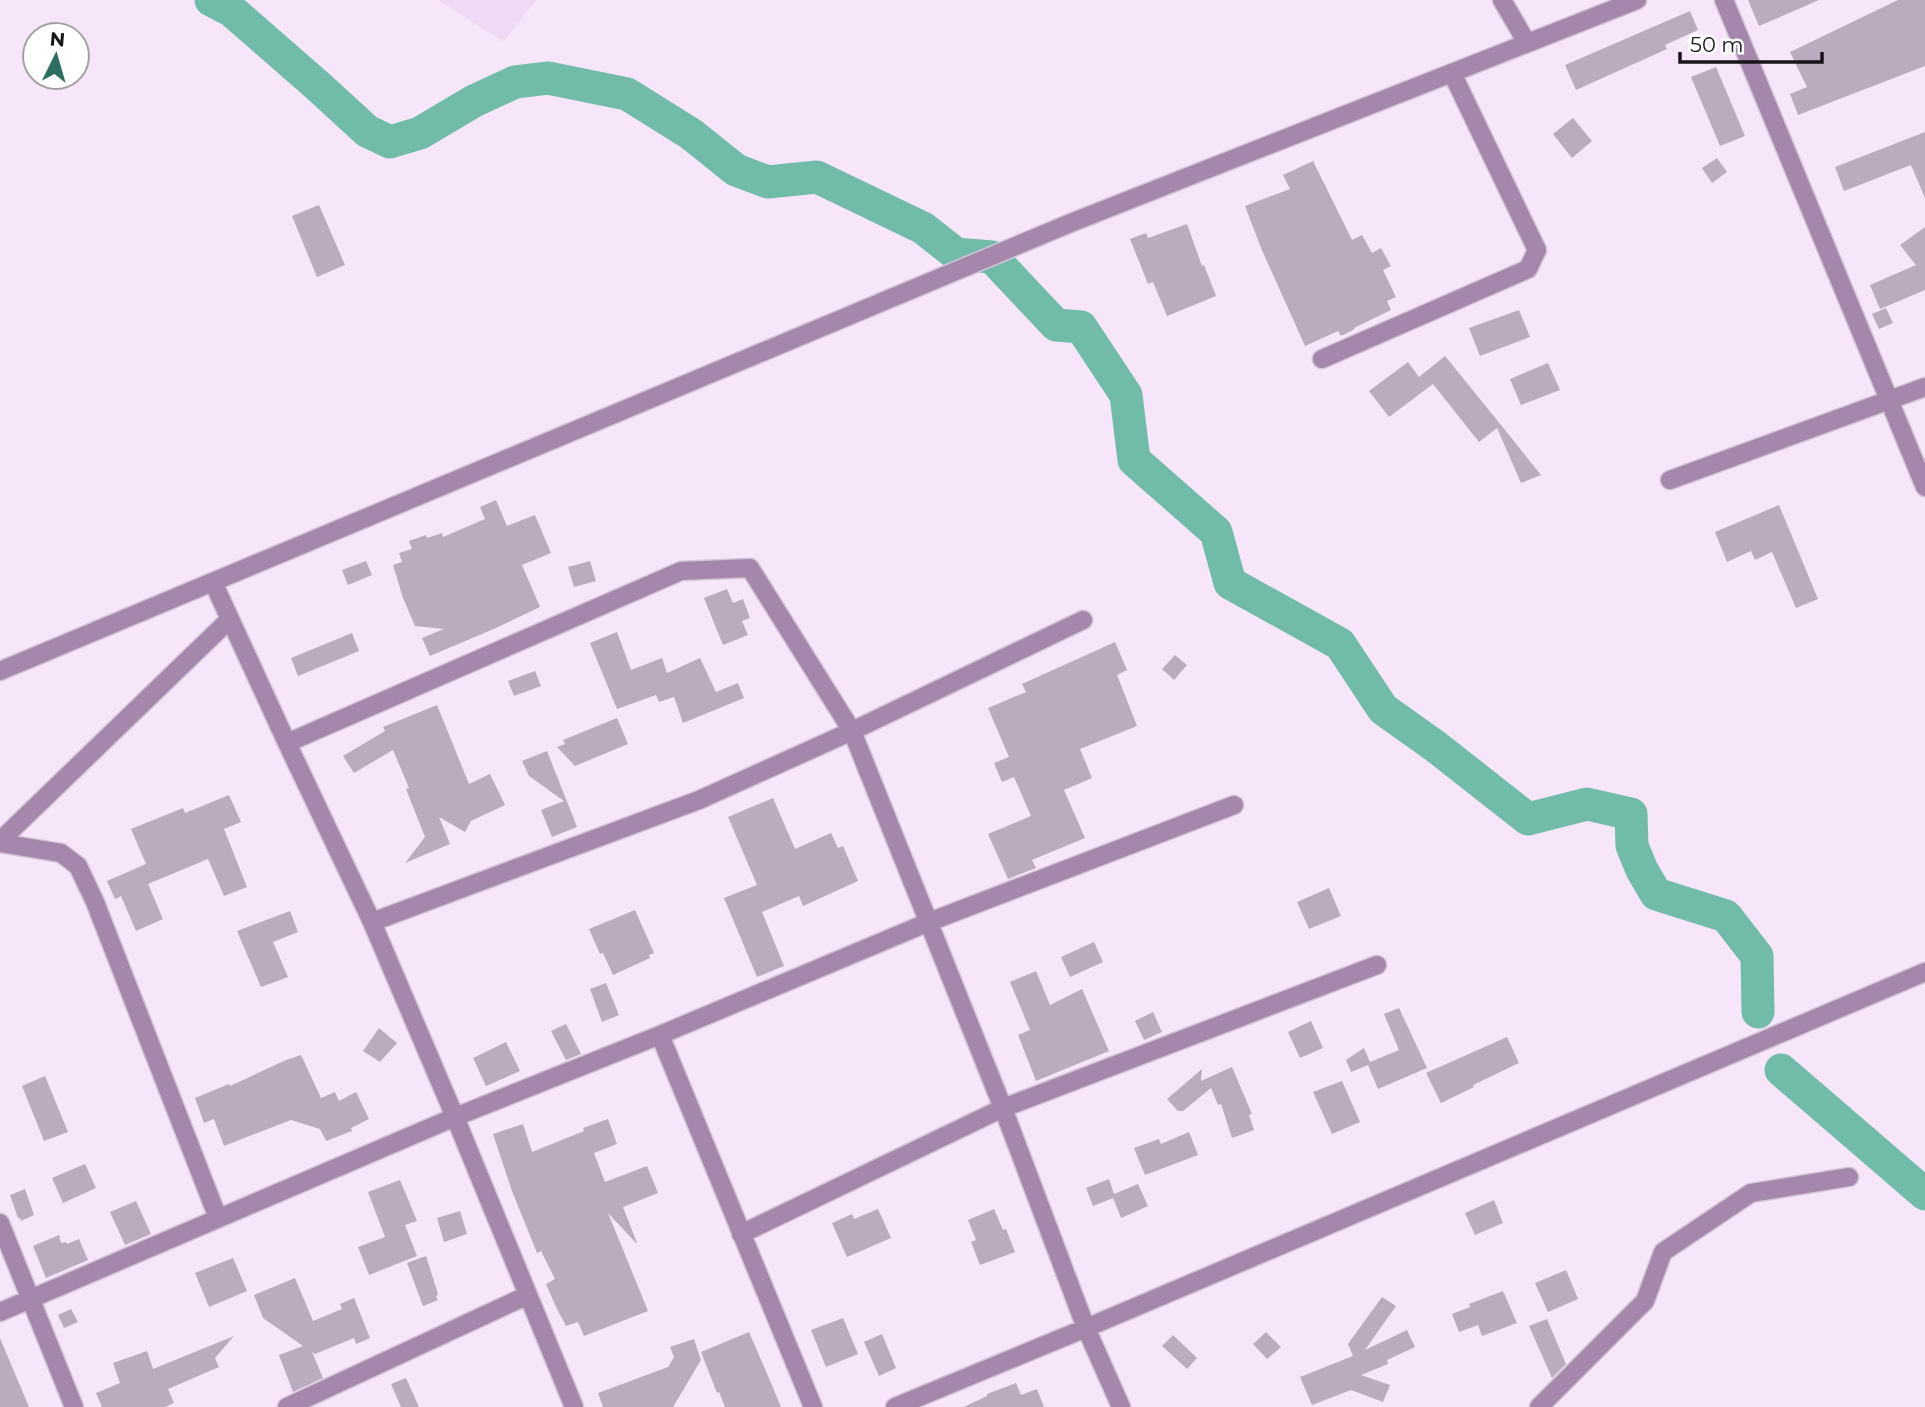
<svg xmlns="http://www.w3.org/2000/svg" width="1925" height="1407" font-family="Montserrat,sans-serif">
	<style>
		.built { fill: #efd9f4 }
		.lines { fill: none; stroke-linecap: round; stroke-linejoin: round }
		.river { stroke: #70bca9; stroke-width: 33 }
		.building { fill: #bbabbe }
		.street-casing { stroke: #d3c4d6; stroke-width: 21 }
		.street { stroke: #a587ac; stroke-width: 18 }
	</style>
	<rect width="100%" height="100%" fill="#f7e6fa"/>
	<!-- built -->
	<path class="built" d="M438,0H536L504,42Z"/>
	<g class="lines">
		<!-- river -->
		<path class="river" d="M211,0L232,11L318,86L367,131L390,142L420,133L474,101L515,82L548,78L627,94L691,134L736,170L768,182L817,177L923,228L956,254L992,257L1056,325L1081,327L1126,395L1134,460L1216,532L1230,583L1340,644L1383,709L1435,746L1528,819L1587,804L1631,814L1632,846L1642,870L1656,894L1726,916L1757,956L1758,1012
			M1781,1070L1925,1194"/>
	</g>
	<!-- building -->
	<path class="building" d="M1748,0H1819L1759,26Z
		M1898,0H1925V66L1798,115L1790,94L1807,87L1790,52Z
		M1690,11L1698,30L1665,45L1667,49L1576,90L1565,65Z
		M1716,67L1745,136L1720,146L1691,77Z
		M1573,118L1592,141L1572,158L1553,134Z
		M1925,132V198L1911,165L1844,191L1835,167Z
		M1717,158L1727,172L1712,183L1702,168Z
		M1313,161L1352,240L1362,235L1372,253L1381,248L1391,266L1383,270L1396,297L1387,301L1391,310L1354,328L1355,329L1341,336L1338,331L1305,346L1261,248L1245,206L1290,189L1283,175Z
		M319,205L345,265L317,277L292,216Z
		M1187,224L1202,266L1204,265L1216,296L1167,316L1153,282L1148,284L1130,239L1146,233L1148,238Z
		M1925,227V290L1880,309L1870,285L1916,265L1900,245Z
		M1886,308L1893,323L1879,329L1872,314Z
		M1519,310L1530,337L1480,356L1469,328Z
		M1445,356L1501,425L1498,427L1501,425L1541,475L1521,483L1497,428L1479,442L1433,384L1389,417L1369,391L1408,362L1419,377Z
		M1548,363L1560,390L1521,405L1510,379Z
		M496,500L507,526L535,515L551,553L522,565L540,607L496,628L430,656L422,638L444,629L415,626L403,598L393,565L402,562L399,553L412,549L409,541L426,535L427,538L442,533L443,537L485,519L480,507Z
		M1779,505L1818,599L1796,608L1772,552L1755,560L1751,551L1727,562L1715,532Z
		M366,561L372,575L348,585L342,570Z
		M590,561L596,581L574,587L568,567Z
		M727,589L733,603L743,599L750,618L742,621L748,635L723,645L704,598Z
		M617,632L631,670L662,658L667,673L700,658L716,692L738,683L744,698L683,723L674,697L659,702L656,695L617,709L590,643Z
		M352,633L359,651L298,676L291,658Z
		M1115,642L1127,670L1117,675L1137,726L1080,749L1092,778L1064,790L1085,838L1032,860L1036,868L1008,879L988,834L1031,816L1014,777L1002,782L994,763L1009,757L988,708L1026,692L1022,684Z
		M1175,655L1187,665L1174,680L1162,669Z
		M535,671L541,686L514,696L508,681Z
		M437,705L469,784L490,774L505,805L471,821L465,832L439,817L450,844L405,863L425,837L406,789L409,788L393,750L354,773L343,756L385,731L383,727Z
		M617,718L628,744L575,766L557,747L565,744L563,740Z
		M547,751L577,827L552,837L541,810L564,801L529,776L522,761Z
		M229,795L241,822L224,829L247,887L224,896L208,859L148,884L163,919L136,931L121,896L115,899L107,881L146,864L131,829L183,808L185,813Z
		M773,798L795,849L831,833L838,848L843,846L858,881L803,906L799,896L762,912L784,966L757,977L724,898L757,885L728,817Z
		M1329,888L1341,916L1309,929L1297,902Z
		M635,910L654,953L649,955L650,958L613,975L603,953L600,954L589,929Z
		M290,911L298,932L273,942L288,977L261,987L237,931Z
		M1094,942L1103,962L1070,977L1061,957Z
		M1036,971L1050,1005L1082,989L1109,1051L1036,1081L1018,1035L1030,1030L1010,982Z
		M606,983L619,1015L602,1022L590,989Z
		M1399,1008L1427,1068L1378,1089L1368,1065L1351,1072L1346,1060L1364,1048L1370,1062L1399,1050L1384,1014Z
		M1153,1012L1162,1032L1144,1040L1135,1021Z
		M1311,1021L1323,1048L1300,1058L1288,1032Z
		M566,1024L581,1054L566,1060L551,1031Z
		M379,1028L397,1043L380,1062L363,1051Z
		M1507,1037L1519,1063L1473,1085L1474,1087L1441,1103L1426,1073Z
		M506,1042L520,1071L486,1086L473,1058Z
		M301,1055L321,1098L335,1092L339,1101L356,1092L369,1119L351,1128L352,1131L326,1141L320,1129L291,1120L224,1146L214,1119L204,1123L195,1098L229,1084L230,1086L286,1060Z
		M1232,1067L1252,1114L1249,1115L1254,1130L1232,1138L1221,1104L1218,1105L1211,1088L1183,1111H1178L1167,1099L1202,1069L1201,1081Z
		M45,1076L68,1132L44,1141L22,1086Z
		M1342,1081L1360,1122L1332,1134L1313,1092Z
		M608,1119L617,1144L594,1153L605,1182L647,1166L658,1193L623,1207L637,1243H636L608,1213L648,1311L584,1336L578,1322L566,1326L556,1307L546,1284L555,1279L541,1251L537,1253L533,1243L512,1191L493,1134L523,1124L532,1152L584,1131L583,1128Z
		M1189,1132L1198,1155L1145,1175L1134,1148L1159,1139L1161,1144Z
		M85,1164L96,1188L63,1203L52,1178Z
		M1109,1179L1114,1194L1138,1184L1148,1206L1121,1218L1113,1198L1093,1206L1086,1188Z
		M400,1180L417,1221L405,1225L417,1256L369,1275L358,1247L385,1237L368,1192Z
		M25,1189L34,1215L21,1221L20,1218H18L10,1195Z
		M1494,1200L1503,1223L1475,1235L1465,1213Z
		M136,1201L151,1234L125,1245L110,1212Z
		M878,1209L891,1238L847,1257L832,1223L852,1214L854,1219Z
		M994,1209L1003,1230L1006,1229L1015,1252L980,1265L971,1242L976,1240L968,1220Z
		M460,1211L467,1234L444,1242L437,1218Z
		M59,1235L61,1243L66,1242L67,1244L79,1239L88,1260L46,1278L33,1246Z
		M426,1256L438,1294L436,1297L438,1300L423,1306L407,1263Z
		M233,1258L247,1291L209,1307L195,1273Z
		M1566,1270L1578,1299L1548,1312L1535,1283Z
		M295,1278L313,1321L342,1309L340,1304L354,1298L370,1338L356,1344L354,1338L315,1354L312,1352L323,1378L293,1392L279,1355L303,1346L263,1318L254,1295Z
		M1503,1291L1517,1323L1482,1336L1478,1325L1459,1332L1452,1314L1470,1307L1469,1304Z
		M1382,1297L1396,1306L1365,1350L1407,1330L1415,1347L1387,1360L1388,1364L1361,1375L1390,1385L1383,1402L1351,1390L1312,1405L1300,1377L1353,1356L1348,1344Z
		M71,1309L78,1322L64,1328L58,1315Z
		M843,1318L858,1354L826,1367L811,1330Z
		M1547,1319L1566,1364L1552,1378L1529,1326Z
		M749,1332L768,1376L781,1407H725L719,1392L717,1393L701,1352Z
		M1266,1332L1281,1347L1267,1359L1253,1344Z
		M882,1334L896,1368L879,1376L864,1342Z
		M1173,1335L1197,1358L1187,1369L1162,1346Z
		M234,1336L215,1358L219,1367L168,1389L174,1403L165,1407H102L96,1393L120,1383L113,1363L147,1351L153,1369Z
		M0,1338L29,1407H0Z
		M694,1339L701,1360L673,1407H603L598,1393L668,1367L674,1357L670,1347Z
		M406,1378L419,1407H401L391,1384Z
		M1016,1383L1021,1395L1037,1389L1044,1407H964L987,1396V1394Z"/>
	<g class="lines">
		<!-- street casing -->
		<g class="street-casing">
			<path id="street" d="M1502,0L1527,43
				M1724,0L1925,487
				M1322,359L1528,269L1537,250L1452,73
				M1670,480L1925,387
				M213,582L287,743L372,922L455,1117L574,1407
				M0,671L1073,222L1637,0
				M287,743L681,571L750,568L852,731L1003,1108L1086,1328L1121,1407
				M0,841L230,619
				M0,843L61,853L78,866L95,902L218,1218
				M372,922L699,800L852,731L1083,620
				M660,1035L813,1407
				M0,1223L74,1407
				M741,1234L1003,1108L1377,965
				M0,1312L455,1117L660,1035L929,922L1234,805
				M287,1407L528,1295
				M895,1407L1086,1328L1925,972
				M1539,1407L1645,1301L1663,1252L1751,1193L1849,1177"/>
		</g>
		<!-- street -->
		<use href="#street" class="street"/>
	</g>
	<!-- north arrow -->
	<g transform="translate(56 56) rotate(5)"><circle r="33" fill="#ffffff" stroke="#a3a1a3" stroke-width="2"/>
	<path d="M0-5L12 26L0 18L-12 26Z" fill="#2c6f60"/>
	<text y="-10" font-size="19" font-weight="bold" text-anchor="middle" fill="#19131a">N</text>
	</g>
	<!-- scale -->
	<path d="M1680 52v10h142v-10" fill="none" stroke="#19131a" stroke-width="3.5"/>
	<text x="1690" y="52" font-size="21" fill="#19131a" stroke="#ffffff" stroke-width="5" paint-order="stroke">50 m</text>
</svg>
